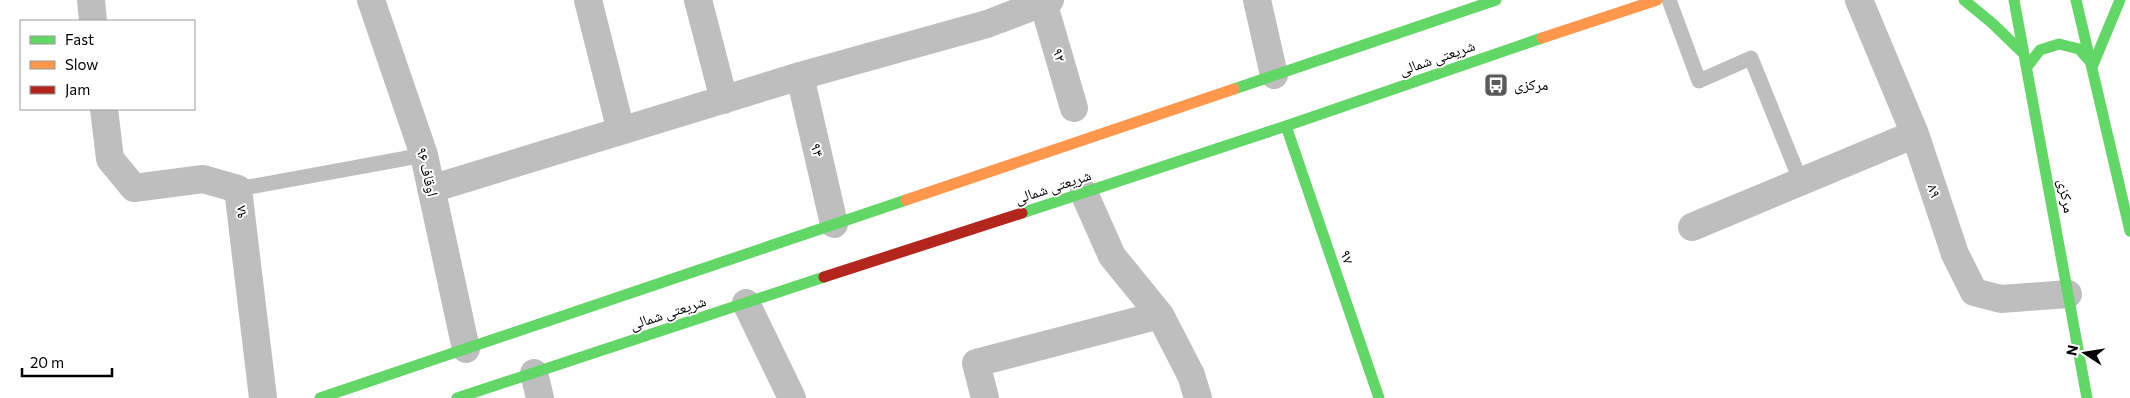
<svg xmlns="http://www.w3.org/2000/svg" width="2130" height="398" font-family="Commissioner,'Noto Naskh Arabic',sans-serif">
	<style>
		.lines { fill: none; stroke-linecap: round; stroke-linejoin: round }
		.lane { stroke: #bebebe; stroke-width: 15 }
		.street { stroke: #bebebe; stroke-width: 28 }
		.fast { stroke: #63d668; stroke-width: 11 }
		.slow { stroke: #ff974d; stroke-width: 11 }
		.jam { stroke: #b3261e; stroke-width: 11 }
		.labels { text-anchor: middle; stroke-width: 4; stroke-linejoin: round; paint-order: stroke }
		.street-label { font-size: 15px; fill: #000; stroke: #fff }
		.poi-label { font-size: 15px; fill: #000; stroke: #fff; text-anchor: start }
	</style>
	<rect width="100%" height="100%" fill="#fff"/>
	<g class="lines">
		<!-- lane -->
		<path class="lane" d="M1669,0L1699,81L1751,58L1801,182
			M238,189L424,155"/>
		<!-- street -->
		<path class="street" d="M91,0L93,21
			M371,0L424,155L466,349
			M588,0L621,131
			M698,0L724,100
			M1257,0L1274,75
			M1859,0L1915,134L1955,254L1974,292L2001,299L2068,294
			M1043,2L1074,108
			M800,76L834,224
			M104,109L110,159L134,188L203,179L238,189L263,398
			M431,189L800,76L987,24L1050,0
			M1084,193L1112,256L1160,315L1191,375L1198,398
			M1692,227L1915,134
			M746,303L792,398
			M534,373L540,398
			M985,398L976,363L1160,315"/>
		<!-- fast -->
		<path class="fast" d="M1964,0L1992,23L2023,53
			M2014,0L2087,398
			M2076,0L2130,231
			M2027,67L2040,50L2059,44L2079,49L2093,65L2120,0
			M1234,89L1496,0
			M1286,126L1379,398
			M1022,213L1286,126L1542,38
			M320,398L906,200
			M457,398L824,277"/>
		<!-- slow -->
		<path class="slow" d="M1542,38L1657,0
			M906,200L1234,89"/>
		<!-- jam -->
		<path class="jam" d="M824,277L1022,213"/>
	</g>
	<!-- icons -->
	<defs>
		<g id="bus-square" transform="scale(1.25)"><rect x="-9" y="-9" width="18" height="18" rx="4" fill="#595959" stroke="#fff"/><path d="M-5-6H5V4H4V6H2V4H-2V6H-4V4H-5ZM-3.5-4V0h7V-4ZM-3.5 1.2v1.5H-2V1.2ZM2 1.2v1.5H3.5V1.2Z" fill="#fff"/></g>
	</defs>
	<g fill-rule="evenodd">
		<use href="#bus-square" x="1496" y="85"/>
	</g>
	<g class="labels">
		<!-- street labels -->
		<g class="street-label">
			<text transform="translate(1059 55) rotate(74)" y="5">۹۲</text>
			<text transform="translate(1437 58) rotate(-19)" y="5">شریعتی شمالی</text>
			<text transform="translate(817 150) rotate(77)" y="5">۹۴</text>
			<text transform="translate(427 172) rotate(76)" y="5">اوقاف ۹۶</text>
			<text transform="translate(1053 187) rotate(-18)" y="5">شریعتی شمالی</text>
			<text transform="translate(1934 191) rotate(72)" y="5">۸۹</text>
			<text transform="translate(2066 196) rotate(80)" y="5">مرکزی</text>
			<text transform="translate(241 212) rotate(-97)" y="5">۹۸</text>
			<text transform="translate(1347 257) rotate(71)" y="5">۹۷</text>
			<text transform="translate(668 313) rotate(-18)" y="5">شریعتی شمالی</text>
		</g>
		<!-- poi labels -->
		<g class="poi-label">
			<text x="1514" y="90">مرکزی</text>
		</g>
	</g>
	<!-- legend -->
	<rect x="20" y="20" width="175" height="90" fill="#ffffff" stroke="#999999"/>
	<rect x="30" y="36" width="25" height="8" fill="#63d668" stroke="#999999"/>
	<text x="65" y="45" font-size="15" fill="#000000">Fast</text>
	<rect x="30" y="61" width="25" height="8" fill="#ff974d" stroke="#999999"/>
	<text x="65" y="70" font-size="15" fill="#000000">Slow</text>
	<rect x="30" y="86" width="25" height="8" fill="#b3261e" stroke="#999999"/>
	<text x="65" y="95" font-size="15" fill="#000000">Jam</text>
	<!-- north arrow -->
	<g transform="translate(2085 353) rotate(282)" stroke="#ffffff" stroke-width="4" paint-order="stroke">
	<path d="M0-4L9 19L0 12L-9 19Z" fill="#000000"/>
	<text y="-8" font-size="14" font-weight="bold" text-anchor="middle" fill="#000000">N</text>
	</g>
	<!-- scale -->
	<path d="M22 368v8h90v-8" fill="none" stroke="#000000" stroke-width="2.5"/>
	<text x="30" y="368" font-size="15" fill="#000000" stroke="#ffffff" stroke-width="4" paint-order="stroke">20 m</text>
</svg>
